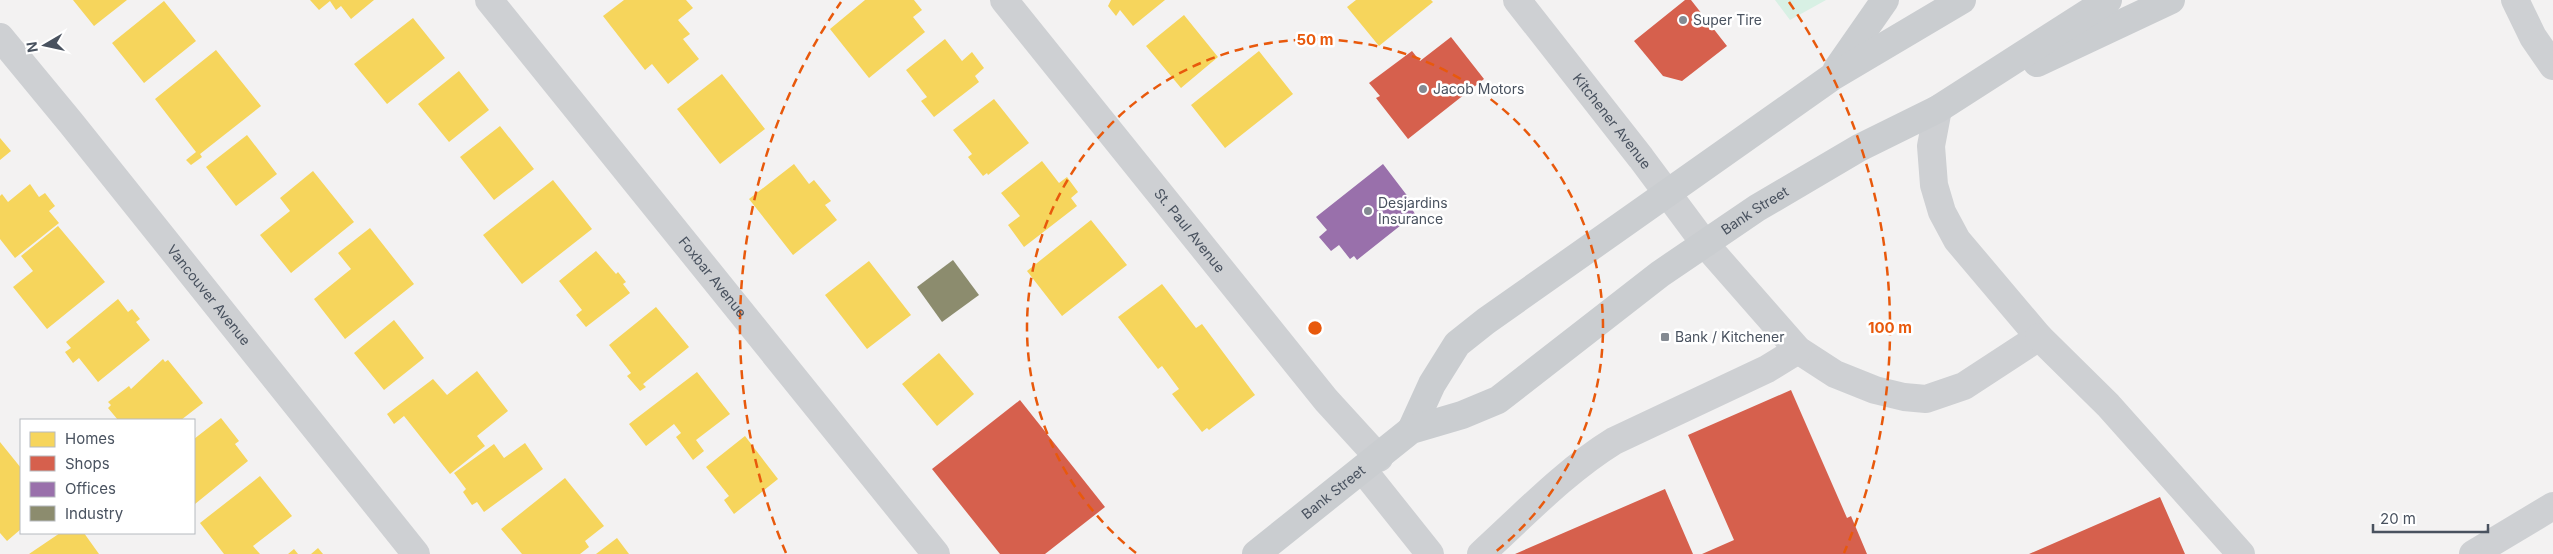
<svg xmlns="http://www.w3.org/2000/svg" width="2553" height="554" font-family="Inter,sans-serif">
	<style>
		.green { fill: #d8f0e4 }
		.homes { fill: #f6d55c }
		.shops { fill: #d6604d }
		.offices { fill: #9970ab }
		.industry { fill: #8c8c6e }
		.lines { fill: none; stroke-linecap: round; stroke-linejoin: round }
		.minor { stroke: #ced0d3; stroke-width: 28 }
		.major { stroke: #cacdd0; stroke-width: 28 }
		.ring { fill: none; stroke: #e8590c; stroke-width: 2.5; stroke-dasharray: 9 6 }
		.poi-dot { fill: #848a92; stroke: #fff; stroke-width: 2 }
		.labels { text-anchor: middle; stroke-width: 5; stroke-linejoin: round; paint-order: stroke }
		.poi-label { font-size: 14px; fill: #49525f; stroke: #fff; text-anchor: start }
		.street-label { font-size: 14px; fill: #49525f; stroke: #fff }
		.centre { fill: #e8590c; stroke: #fff; stroke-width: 2.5 }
		.ring-label { font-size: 15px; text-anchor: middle; font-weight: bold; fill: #e8590c; stroke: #fff; stroke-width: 5; stroke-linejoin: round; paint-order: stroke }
	</style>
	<rect width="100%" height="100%" fill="#f3f2f2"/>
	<!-- green -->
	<path class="green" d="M1775,0H1826L1790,20Z"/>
	<!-- homes -->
	<path class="homes" d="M73,0H127L94,26Z
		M310,0H374L351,19L341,6L336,10L330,1L319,10Z
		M624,0H686L693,8L678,20L690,34L683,39L699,59L668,84L652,64L645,70L603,16Z
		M865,0H914L922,10L913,17L925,32L869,78L830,29Z
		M1111,0H1165L1133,26L1120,10L1116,16L1108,6Z
		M1356,0H1431L1433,2L1379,46L1347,7Z
		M164,1L196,41L144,83L112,43Z
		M1184,15L1218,57L1181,88L1146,46Z
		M413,18L445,58L387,104L354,64Z
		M945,39L962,61L972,52L984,68L975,76L979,82L934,117L921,101L927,97L906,70Z
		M216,50L261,106L200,154L202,157L191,165L186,160L196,152L155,99Z
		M1259,51L1293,94L1225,148L1191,105Z
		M459,71L489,110L449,142L418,104Z
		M722,74L765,129L720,164L677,109Z
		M994,99L1029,143L988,175L987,173L983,176L968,157L972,154L953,130Z
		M500,126L534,169L494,200L460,157Z
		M247,135L277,174L236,206L206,167Z
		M0,138L11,151L0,160Z
		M1042,161L1059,183L1067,177L1078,192L1071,198L1077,206L1024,247L1008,225L1020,216L1001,193Z
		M794,164L809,184L814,180L831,201L825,205L837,220L793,255L749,199Z
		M313,171L354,222L291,273L260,235L290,211L280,198Z
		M553,180L592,229L522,284L483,235Z
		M30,184L39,197L45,193L55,206L49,211L59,223L15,258L0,239V196L2,194L8,202Z
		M1091,220L1127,265L1062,316L1027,271Z
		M58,226L105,282L47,329L13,287L33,271L21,256Z
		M370,228L414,284L345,339L314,299L351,269L338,253Z
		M596,251L616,274L618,272L626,282L623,284L630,293L586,327L576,315L582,310L559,281Z
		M869,261L911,315L867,349L825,295Z
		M1162,284L1196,328L1202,324L1255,395L1209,430L1207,428L1202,432L1172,394L1179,389L1162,366L1158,369L1118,317Z
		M118,299L128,312L132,309L140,319L136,322L150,340L98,382L79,358L73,363L65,352L71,348L66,342Z
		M656,307L689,347L643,384L646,387L640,391L627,376L631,373L609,345Z
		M394,320L424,358L384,390L354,353Z
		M939,353L974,394L937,426L902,384Z
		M163,359L165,362L168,360L203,403L181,420H118L108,408L111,405L108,402L129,386L131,389Z
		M477,371L508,411L477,436L485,446L450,474L404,416L394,424L387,414L433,379L447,395Z
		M697,372L730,414L696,440L704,451L693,460L676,437L681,433L674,424L646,446L629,424Z
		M221,418L239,441L235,444L248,461L195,504L194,439Z
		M745,436L778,479L734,514L724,500L729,496L706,467Z
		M0,442L21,468V529L7,541L0,533Z
		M525,443L543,469L484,512L477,502L472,505L463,492L466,489L454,473L494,444L504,458Z
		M260,476L292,516L253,546L260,554H224L200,523Z
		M565,478L604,526L585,541L589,547L580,554H522L501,529Z
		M60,533H84L99,554H29Z
		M617,538L629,554H596Z
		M318,548L323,554H311Z
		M294,549L298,554H288Z"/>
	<!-- shops -->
	<path class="shops" d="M1685,0H1691L1727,46L1682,81L1663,76L1634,41Z
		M1451,37L1484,79L1408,139L1376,98L1380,96L1369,83L1412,51L1420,61Z
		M1791,390L1847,518L1851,516L1867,554H1702L1734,540L1688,435Z
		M1020,400L1105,507L1045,554H1000L932,469Z
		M1665,489L1693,554H1515Z
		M2160,497L2185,554H2029Z"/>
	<!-- offices -->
	<path class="offices" d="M1383,164L1415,206L1412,209L1415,214L1357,260L1354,256L1350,259L1339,245L1331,251L1319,237L1327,230L1316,217Z"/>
	<!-- industry -->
	<path class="industry" d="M953,260L979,295L942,322L917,287Z"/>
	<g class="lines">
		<!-- minor -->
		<g class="minor">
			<path id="s1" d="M489,0L936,554"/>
			<path id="s2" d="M1004,0L1326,400L1379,458"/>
			<path id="s3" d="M1517,0L1641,158L1705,244L1798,350L1835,374L1875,390L1904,397L1926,399L1964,386L2039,337L1957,240L1942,212L1934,185L1931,146L1938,109"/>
			<path d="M2515,0L2533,37L2553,66"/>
			<path id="s4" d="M0,37L71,123L416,554"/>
			<path d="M2039,337L2108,405L2241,554"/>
			<path d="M1363,470L1430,554"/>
			<path d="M1481,554C1524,515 1564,472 1614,441L1767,369L1798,350"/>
			<path d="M2473,554L2553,506"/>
		</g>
		<!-- major -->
		<g class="major">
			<path d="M2037,63L2171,0"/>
			<path d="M1837,69L1885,0"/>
			<path d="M1411,430L1432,384L1457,344L1486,321L1832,77L1962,0"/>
			<path id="s5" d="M1256,554L1411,430L1462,415L1498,400L1660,274L1757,208L1859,148L1938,109L2108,0"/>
		</g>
	</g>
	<!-- distance rings -->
	<g class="ring">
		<path d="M1136 553A288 288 0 1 1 1494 553"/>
		<path d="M786 553A575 575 0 0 1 841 2M1789 2A575 575 0 0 1 1844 553"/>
	</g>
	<!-- markers -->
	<g class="poi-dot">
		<circle cx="1683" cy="20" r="5"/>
		<circle cx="1423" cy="89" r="5"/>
		<circle cx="1368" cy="211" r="5"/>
		<rect x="1660" y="332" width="10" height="10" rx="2.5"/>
	</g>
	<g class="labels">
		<!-- poi labels -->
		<g class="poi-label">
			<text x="1693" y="25">Super Tire</text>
			<text x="1433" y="94">Jacob Motors</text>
			<text x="1378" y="208">Desjardins<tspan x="1378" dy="16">Insurance</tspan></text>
			<text x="1675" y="342">Bank / Kitchener</text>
		</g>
		<!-- street labels -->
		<g class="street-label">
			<text dy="5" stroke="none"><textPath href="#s3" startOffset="154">Kitchener Avenue</textPath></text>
			<text dy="5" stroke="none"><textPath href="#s5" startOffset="610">Bank Street</textPath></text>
			<text dy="5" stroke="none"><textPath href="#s2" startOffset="296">St. Paul Avenue</textPath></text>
			<text dy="5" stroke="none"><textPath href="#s1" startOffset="356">Foxbar Avenue</textPath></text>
			<text dy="5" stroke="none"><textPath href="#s4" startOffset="332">Vancouver Avenue</textPath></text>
			<text dy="5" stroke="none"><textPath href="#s5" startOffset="99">Bank Street</textPath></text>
		</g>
	</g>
	<circle cx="1315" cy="328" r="8" class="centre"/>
	<g class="ring-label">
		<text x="1315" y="45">50 m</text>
		<text x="1890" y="333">100 m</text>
	</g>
	<!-- legend -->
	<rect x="20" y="419" width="175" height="115" fill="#ffffff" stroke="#b6babf"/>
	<rect x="30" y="432" width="25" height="15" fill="#f6d55c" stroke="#b6babf"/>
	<text x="65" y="444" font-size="15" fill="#49525f">Homes</text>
	<rect x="30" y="456" width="25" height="15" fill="#d6604d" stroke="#b6babf"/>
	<text x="65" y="469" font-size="15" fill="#49525f">Shops</text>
	<rect x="30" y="482" width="25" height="15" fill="#9970ab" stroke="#b6babf"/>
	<text x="65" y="494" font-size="15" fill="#49525f">Offices</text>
	<rect x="30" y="506" width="25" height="15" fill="#8c8c6e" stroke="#b6babf"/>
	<text x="65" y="519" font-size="15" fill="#49525f">Industry</text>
	<!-- north arrow -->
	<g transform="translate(45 45) rotate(261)" stroke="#ffffff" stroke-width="4" paint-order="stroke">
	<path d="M0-4L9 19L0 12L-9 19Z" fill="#49525f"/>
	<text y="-8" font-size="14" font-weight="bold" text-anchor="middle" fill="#49525f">N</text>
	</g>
	<!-- scale -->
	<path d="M2373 524v8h115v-8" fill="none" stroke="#49525f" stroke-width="2.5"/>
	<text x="2380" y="524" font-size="15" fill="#49525f" stroke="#ffffff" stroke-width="4" paint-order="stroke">20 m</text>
</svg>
